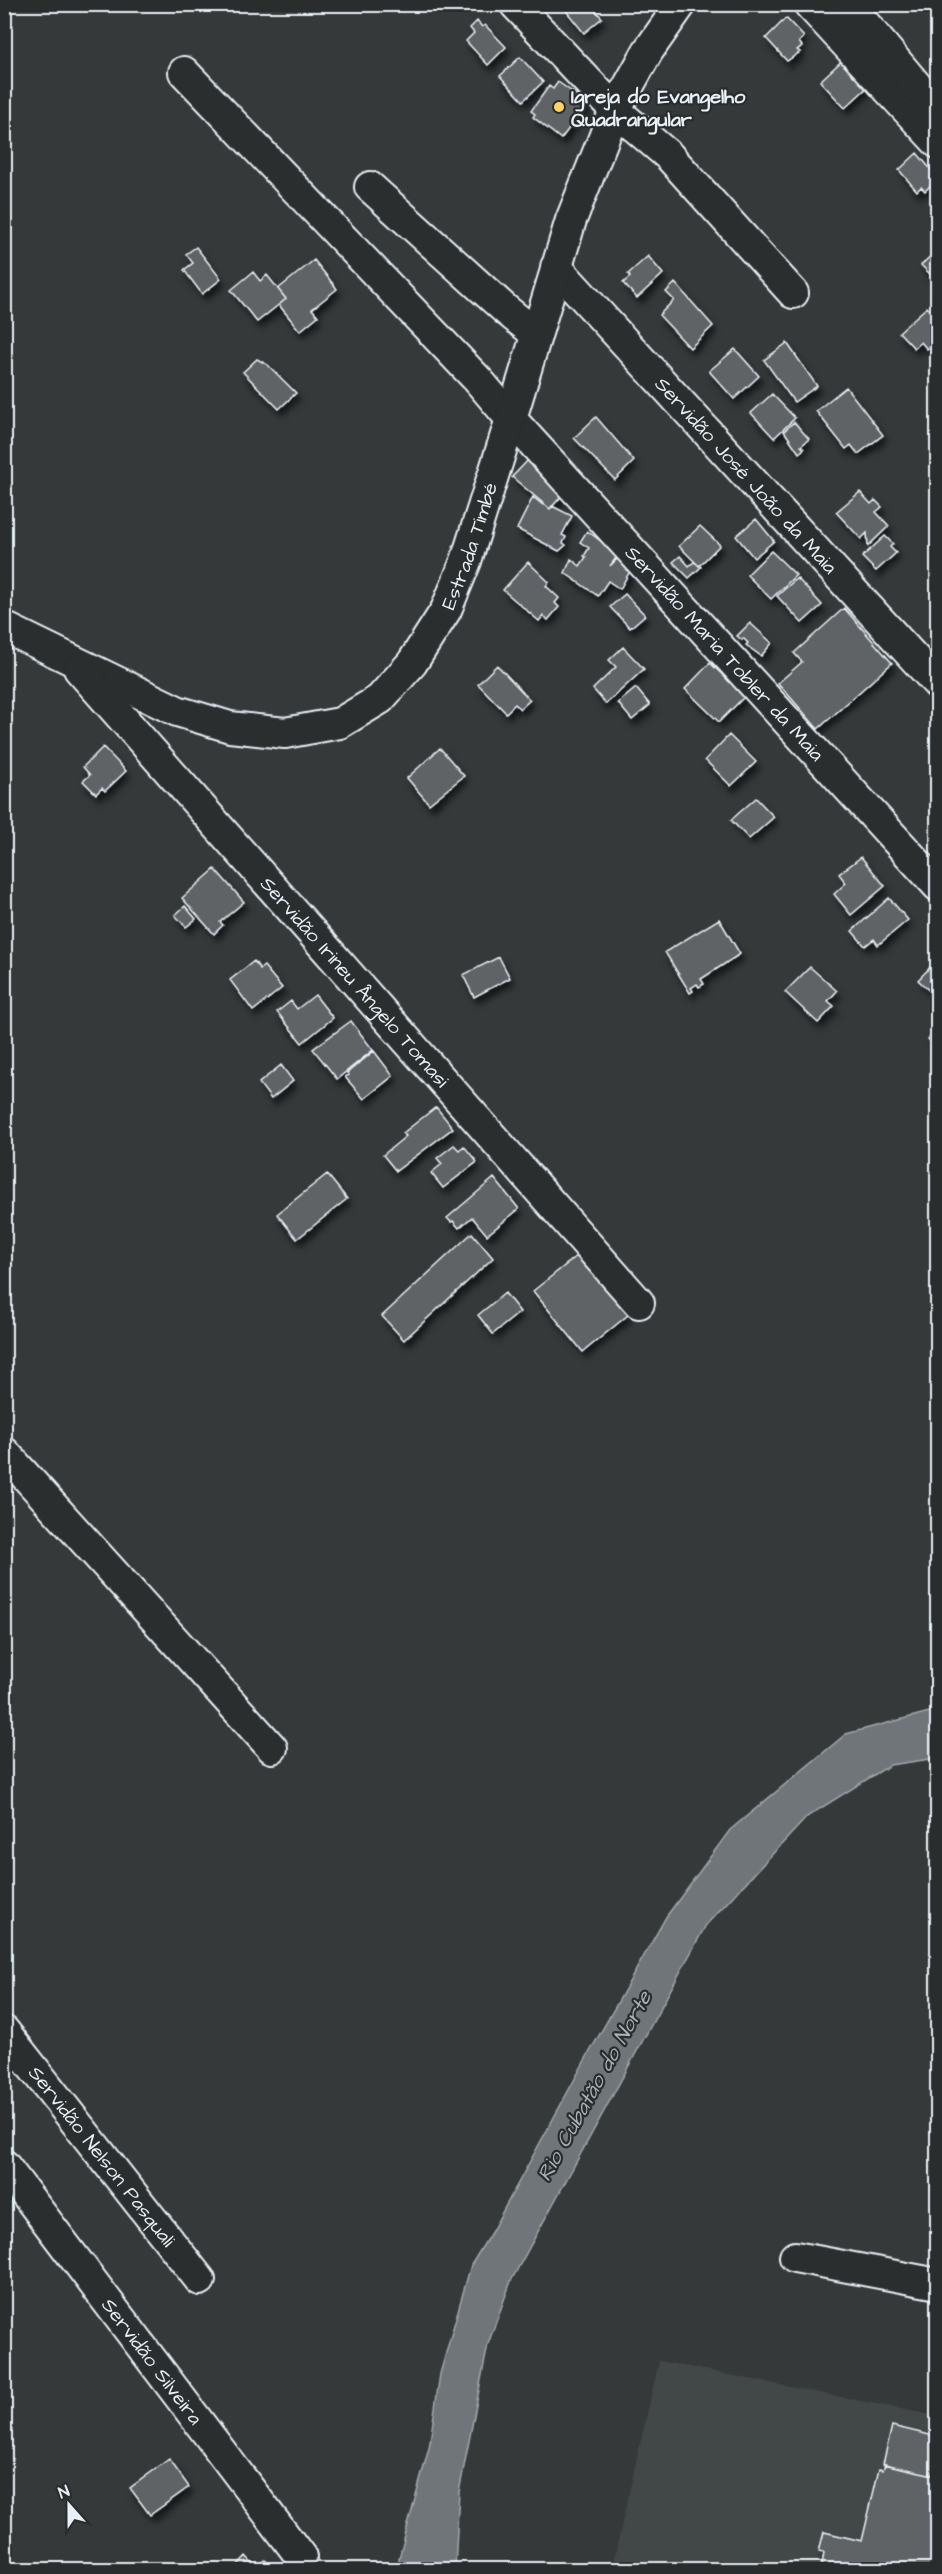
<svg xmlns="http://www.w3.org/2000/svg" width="942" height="2574" font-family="'Architects Daughter',sans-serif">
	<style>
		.built { fill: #424647 }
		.water { fill: #707579; stroke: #a0a7ac; stroke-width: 1.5 }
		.building { fill: #5f6365; stroke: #e8f1f8; stroke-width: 1.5; filter: url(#shadow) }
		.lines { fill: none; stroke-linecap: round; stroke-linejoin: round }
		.minor-casing { stroke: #e8f1f8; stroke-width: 34 }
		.minor { stroke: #2a2d2e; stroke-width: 30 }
		.poi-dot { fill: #ffd166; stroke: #2a2d2e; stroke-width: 2 }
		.labels { text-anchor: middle; stroke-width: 4.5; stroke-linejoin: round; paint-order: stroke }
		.poi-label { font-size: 20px; font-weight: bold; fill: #e8f1f8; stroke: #2a2d2e; text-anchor: start }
		.street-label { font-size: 20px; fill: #e8f1f8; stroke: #2a2d2e }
		.water-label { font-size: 21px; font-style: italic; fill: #acb3b8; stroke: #2a2d2e }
	</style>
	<defs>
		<filter id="shadow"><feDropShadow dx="3.5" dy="6" stdDeviation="3" flood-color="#0009"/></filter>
	</defs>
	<rect width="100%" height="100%" fill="#35393a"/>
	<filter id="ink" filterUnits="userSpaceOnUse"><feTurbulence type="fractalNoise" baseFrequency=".0167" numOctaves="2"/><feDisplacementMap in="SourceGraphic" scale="12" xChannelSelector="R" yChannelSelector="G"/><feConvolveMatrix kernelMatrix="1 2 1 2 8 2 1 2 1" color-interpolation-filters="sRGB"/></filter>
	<g filter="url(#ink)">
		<!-- built -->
		<path class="built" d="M659,2361L937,2416V2569L621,2570L612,2567Z"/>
		<!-- water -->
		<path class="water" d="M933,1711H937V1758L890,1765L808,1816L706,1925L511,2281L488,2344L459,2492L455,2569H400L399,2558L429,2448L440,2374L471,2265L492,2231L584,2062L666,1917L730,1830L846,1734Z"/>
		<!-- building -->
		<path class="building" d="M571,4H576L580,9L585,4H590L602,18L584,33L567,12L566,8Z
			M786,18L804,37L799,42L802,46L797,50L800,52L787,61L766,38Z
			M477,21L482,27L485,25L506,47L488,65L466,41L474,33L470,28Z
			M847,56L872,83L845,108L820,81Z
			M520,57L543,82L523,101L500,76Z
			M558,82L588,103L561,139L533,117L535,114L531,111L549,86L553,89Z
			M917,153L938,178L925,191L921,187L917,191L899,170Z
			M196,247L221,279L202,294L184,270L193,263L186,254Z
			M938,249V282L921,265Z
			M648,256L663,274L637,298L623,283L630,277L628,274Z
			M314,260L337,289L312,309L318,316L300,331L279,305L286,299L278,289Z
			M253,272L260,281L267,275L286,299L257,322L231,290Z
			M675,283L713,326L690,348L659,315L674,300L666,292Z
			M927,307L938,319L935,328L938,340L927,349L921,342L914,348L899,332Z
			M787,343L817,386L794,402L764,360Z
			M735,349L759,376L734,399L709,371Z
			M257,359L268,365L296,393L279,409L243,372Z
			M846,387L883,435L858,454L851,445L846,449L816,411Z
			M772,394L795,418L774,438L751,413Z
			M596,417L634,461L615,480L574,438Z
			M794,422L809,439L801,446L804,449L799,453L784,431Z
			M531,457L567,490L550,509L512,477Z
			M860,492L871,504L875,500L882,507L876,512L889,526L868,546L867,533L861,539L836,512Z
			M533,497L543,505L544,504L550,509L552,506L572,516L562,535L566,537L563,543L566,545L559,551L517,529Z
			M756,519L774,541L754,558L736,536Z
			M700,526L720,545L699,566L679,546Z
			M587,531L619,554L610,566L618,558L628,565L626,567L630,571L620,589L608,581L598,596L565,573L571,559L580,566L586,557L584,556L589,548L580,542Z
			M885,536L893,544L890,547L896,553L876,571L862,557Z
			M771,551L796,575L771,599L747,575Z
			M680,556L689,566L694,562L701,567L689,578L673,562Z
			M528,562L549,582L546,586L559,598L555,603L559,607L548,620L543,616L539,621L503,590Z
			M797,578L822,605L802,623L777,596Z
			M625,594L645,615L630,628L610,607Z
			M844,608L892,663L818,729L778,683L802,662L794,653Z
			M750,623L772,643L761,656L746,645L748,643L743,638L742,640L737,636Z
			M623,647L644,669L606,704L593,689L616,667L609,660Z
			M710,663L745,696L719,722L685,689Z
			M497,665L530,700L520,709L515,704L506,713L478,684Z
			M636,688L650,705L632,720L618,703Z
			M729,735L756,762L731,786L705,760Z
			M103,747L126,771L105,791L102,788L96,794L83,781L90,775L83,767Z
			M440,748L464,776L429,804L407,778Z
			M756,798L774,817L749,839L731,820Z
			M861,857L885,886L851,915L834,894L846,883L839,874Z
			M215,869L244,902L220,922L223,925L214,934L182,898Z
			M889,898L908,920L878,945L874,939L865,946L852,931Z
			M185,906L196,919L186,927L175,915Z
			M719,919L740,954L701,979L704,984L699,987L697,984L691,988L693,991L690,993L665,952Z
			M499,957L510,978L474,997L463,975Z
			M938,959V998H937L918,980Z
			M254,961L260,969L264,966L282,988L253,1011L230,980Z
			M810,967L837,991L828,1001L834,1006L818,1023L785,992Z
			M315,995L333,1018L302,1043L277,1012L291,1001L297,1009Z
			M351,1021L373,1050L337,1079L313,1049Z
			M938,1030V1049L928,1039Z
			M374,1051L393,1076L364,1099L345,1077L349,1075L347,1073Z
			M281,1065L293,1081L271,1099L259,1083Z
			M436,1107L453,1128L396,1171L383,1155L406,1136L403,1133Z
			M454,1145L459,1150L464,1146L477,1162L443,1188L431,1173L442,1164L437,1158Z
			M327,1174L347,1199L297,1239L277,1214Z
			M494,1178L519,1209L487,1235L472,1217L459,1228L453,1221L451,1222L447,1218Z
			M472,1233L493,1258L404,1340L382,1316Z
			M578,1255L628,1315L583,1352L533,1291Z
			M505,1293L520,1312L493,1334L478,1315Z
			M892,2426L938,2437V2476L883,2464Z
			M169,2459L189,2487L150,2515L130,2488Z
			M885,2464L938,2476V2570H830L831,2567L822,2565L824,2552L819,2551L824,2532L862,2541L879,2469L883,2470Z
			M246,2556L257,2568L265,2560L274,2568L233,2570Z"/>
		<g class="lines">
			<!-- minor casing -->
			<g class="minor-casing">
				<g id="minor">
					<path d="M515,4L615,110L669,156L793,293"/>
					<path d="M809,4L938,143"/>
					<path d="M848,4L938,111"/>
					<path id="s1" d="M184,72L479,381L511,419L938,886"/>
					<path d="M370,187L506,310L536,334"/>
					<path id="s2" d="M556,267L938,684"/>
					<path id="s3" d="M4,627L177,711L230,727L285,733L340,723L380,699L412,663L446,610L466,561L511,419L571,220L615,110L648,51L681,4"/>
					<path id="s4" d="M79,669L639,1303"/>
					<path d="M4,1452L272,1748"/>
					<path id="s5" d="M4,2031L200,2280"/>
					<path id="s6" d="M4,2165L301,2557"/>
					<path d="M795,2257L938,2284"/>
				</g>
			</g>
			<!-- minor -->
			<use href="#minor" class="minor"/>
		</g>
	</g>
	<!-- markers -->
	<circle class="poi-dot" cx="559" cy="107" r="6"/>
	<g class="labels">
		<!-- poi labels -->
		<g class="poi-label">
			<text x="571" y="103">Igreja do Evangelho<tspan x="571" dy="23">Quadrangular</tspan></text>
		</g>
		<!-- street labels -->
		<g class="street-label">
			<text dy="7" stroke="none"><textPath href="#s2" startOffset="282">Servidão José João da Maia</textPath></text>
			<text dy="7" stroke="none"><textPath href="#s3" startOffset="585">Estrada Timbé</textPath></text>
			<text dy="7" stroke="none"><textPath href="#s1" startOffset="794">Servidão Maria Tobler da Maia</textPath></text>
			<text dy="7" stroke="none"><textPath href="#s4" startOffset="417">Servidão Irineu Ângelo Tomasi</textPath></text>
			<text dy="7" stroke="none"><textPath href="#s5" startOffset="159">Servidão Nelson Pasquali</textPath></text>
			<text dy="7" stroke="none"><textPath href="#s6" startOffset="246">Servidão Silveira</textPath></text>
		</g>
		<!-- water labels -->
		<g class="water-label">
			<text transform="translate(594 2086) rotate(-61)" y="7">Rio Cubatão do Norte</text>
		</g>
	</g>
	<!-- margin -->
	<rect width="942" height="2574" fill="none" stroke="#2a2d2e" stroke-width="24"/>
	<rect x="12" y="12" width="918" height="2550" fill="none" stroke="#e8f1f8" stroke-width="2" filter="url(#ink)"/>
	<!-- north arrow -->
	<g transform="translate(69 2505) rotate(339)" stroke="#2a2d2e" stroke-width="4.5" paint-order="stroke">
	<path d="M0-4.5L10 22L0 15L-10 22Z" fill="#e8f1f8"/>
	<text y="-9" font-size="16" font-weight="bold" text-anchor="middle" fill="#e8f1f8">N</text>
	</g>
</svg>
